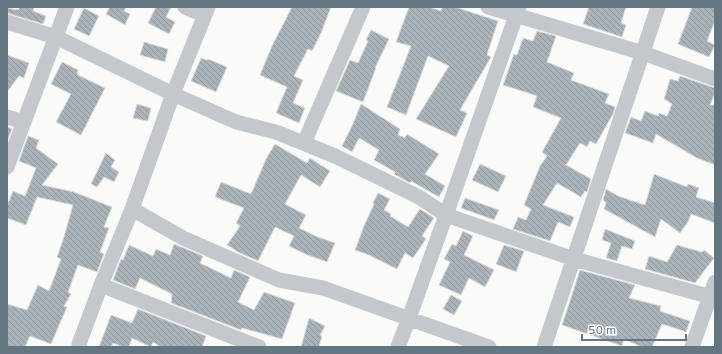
<svg xmlns="http://www.w3.org/2000/svg" width="722" height="354" font-family="Overpass,sans-serif">
	<style>
		.building { fill: url(#building-back-hatch); stroke: #dcdcda }
		.lines { fill: none; stroke-linecap: round; stroke-linejoin: round }
		.street { stroke: #c3c8cc; stroke-width: 15 }
	</style>
	<defs>
		<pattern id="building-back-hatch" width="6" height="6" patternUnits="userSpaceOnUse"><rect width="6" height="6" fill="#aab3b9"/><path d="M-1 5l2 2M0 0l6 6M5-1l2 2" fill="none" stroke="#8e969c"/></pattern>
	</defs>
	<rect width="100%" height="100%" fill="#fafaf8"/>
	<!-- building -->
	<path class="building" d="M20,7H34L33,11L46,16L43,24L7,13V8L18,10Z
		M110,7H126L124,11L130,14L125,25L106,14Z
		M156,7H171L166,17L175,22L169,34L148,23Z
		M292,7H331L321,33L312,51L308,49L294,76L303,80L293,103L305,108L299,123L276,113L287,87L260,75L272,46Z
		M409,7H429L441,11L442,7H455L498,21L487,55L491,57L460,110L467,113L456,137L416,119L449,66L428,56L406,115L387,107L411,46L396,42Z
		M589,7H626L621,23L626,25L622,37L583,24Z
		M692,7H715V21L707,41L715,45L709,57L678,44Z
		M84,8L99,16L89,36L74,29Z
		M371,30L389,39L375,68H376L363,102L336,91L350,60L358,63L368,41L366,40Z
		M537,31L556,36L547,62L574,73L571,80L609,94L605,103L615,107L613,114L596,144L590,141L587,147L580,143L566,165L591,179L587,192L585,191L581,197L557,183L543,205L574,217L570,227L558,222L550,241L513,229L518,217L526,220L531,209L524,205L540,166L547,156L542,152L561,118L533,107L537,96L503,85L514,54L517,55L523,38L533,41Z
		M144,42L168,49L165,62L140,55Z
		M7,55L29,63L24,78L19,76L7,92Z
		M201,58L207,60L208,59L227,67L216,92L191,81Z
		M62,62L78,70L77,74L78,75L105,88L81,135L56,122L71,94L51,84Z
		M680,76L715,88V93L710,105H715V165L697,158L656,134L653,143L625,133L631,117L641,121L645,111L658,116L659,113L667,116L672,104L664,99L670,79L678,81Z
		M137,104L151,108L148,121L133,118Z
		M361,104L400,129L398,135L405,138L407,134L439,154L425,174L445,186L439,197L411,181L410,183L394,174L395,172L374,160L379,150L359,138L352,152L342,146L352,126Z
		M7,127L12,129L7,141Z
		M28,136L39,140L36,148L58,164L42,185L74,192L112,207L104,227L109,228L100,252L104,254L97,272L78,265L68,292L71,294L64,306L67,307L51,344L30,336L25,347H7V304L27,310L38,285L49,291L61,259L57,257L63,240L73,205L37,197L26,225L7,218V206L13,191L25,196L36,168L19,161Z
		M275,144L307,163L310,158L330,171L320,187L301,175L285,204L306,215L299,228L318,237L335,243L327,262L305,254L289,246L294,236L275,227L258,261L238,252L227,245L240,226L236,223L244,208L215,197L221,182L251,194L266,159Z
		M106,153L115,160L111,167L119,172L114,182L104,177L97,187L91,184Z
		M480,164L506,176L498,192L472,180Z
		M654,174L687,187L688,184L699,188L696,197L715,203V223L691,214L688,222L680,233L661,219L655,237L604,209L606,203L603,200L606,189L618,196L645,205Z
		M378,193L390,199L384,210L391,214L390,216L408,227L420,209L434,218L422,236L426,239L413,258L405,253L397,269L369,255L355,250L364,226L374,204L373,203Z
		M465,198L499,210L494,220L461,208Z
		M605,229L635,241L632,249L622,246L617,261L606,258L611,243L602,240Z
		M463,231L473,236L464,255L494,270L485,287L469,278L461,295L439,285L450,262L444,259L452,244L456,246Z
		M174,244L203,256L200,263L231,278L234,270L250,277L238,302L254,310L264,292L295,303L282,339L242,328L241,330L171,303L172,294L140,278L135,289L113,280L121,259L123,260L129,245L153,256L156,249L170,255Z
		M504,245L524,251L516,272L496,264Z
		M677,245L702,252L704,250L714,258L695,283L645,269L649,256L667,262Z
		M580,270L635,285L629,298L661,306L660,311L690,321L686,332L662,324L652,347H642L624,339L622,346L562,325Z
		M451,295L462,301L454,315L443,309Z
		M138,309L206,336L202,347H161L153,342L151,347L132,338L129,347H123L113,343L111,347H99L111,315L132,323Z
		M309,318L325,326L320,335L322,336L319,347H301Z"/>
	<g class="lines">
		<!-- street -->
		<path class="street" d="M185,7L204,15
			M488,7L643,53L715,79
			M7,22L56,37L173,94L236,122L276,132L335,156L419,197L446,215L574,259L715,298
			M7,117L24,122
			M304,143L363,7
			M7,167L67,7
			M132,209L183,238L279,280L323,288L489,347
			M101,285L259,347
			M80,347L79,344L101,285L132,209L173,94L208,7
			M398,347L409,318L446,215L519,7
			M544,347L658,7
			M692,347L715,282"/>
	</g>
	<!-- border -->
	<rect width="722" height="354" fill="none" stroke="#657683" stroke-width="16"/>
	<!-- scale -->
	<path d="M582 334v6h104v-6" fill="none" stroke="#657683" stroke-width="2"/>
	<text x="588" y="334" font-size="12" fill="#657683" stroke="#ffffff" stroke-width="3" paint-order="stroke">50 m</text>
</svg>
